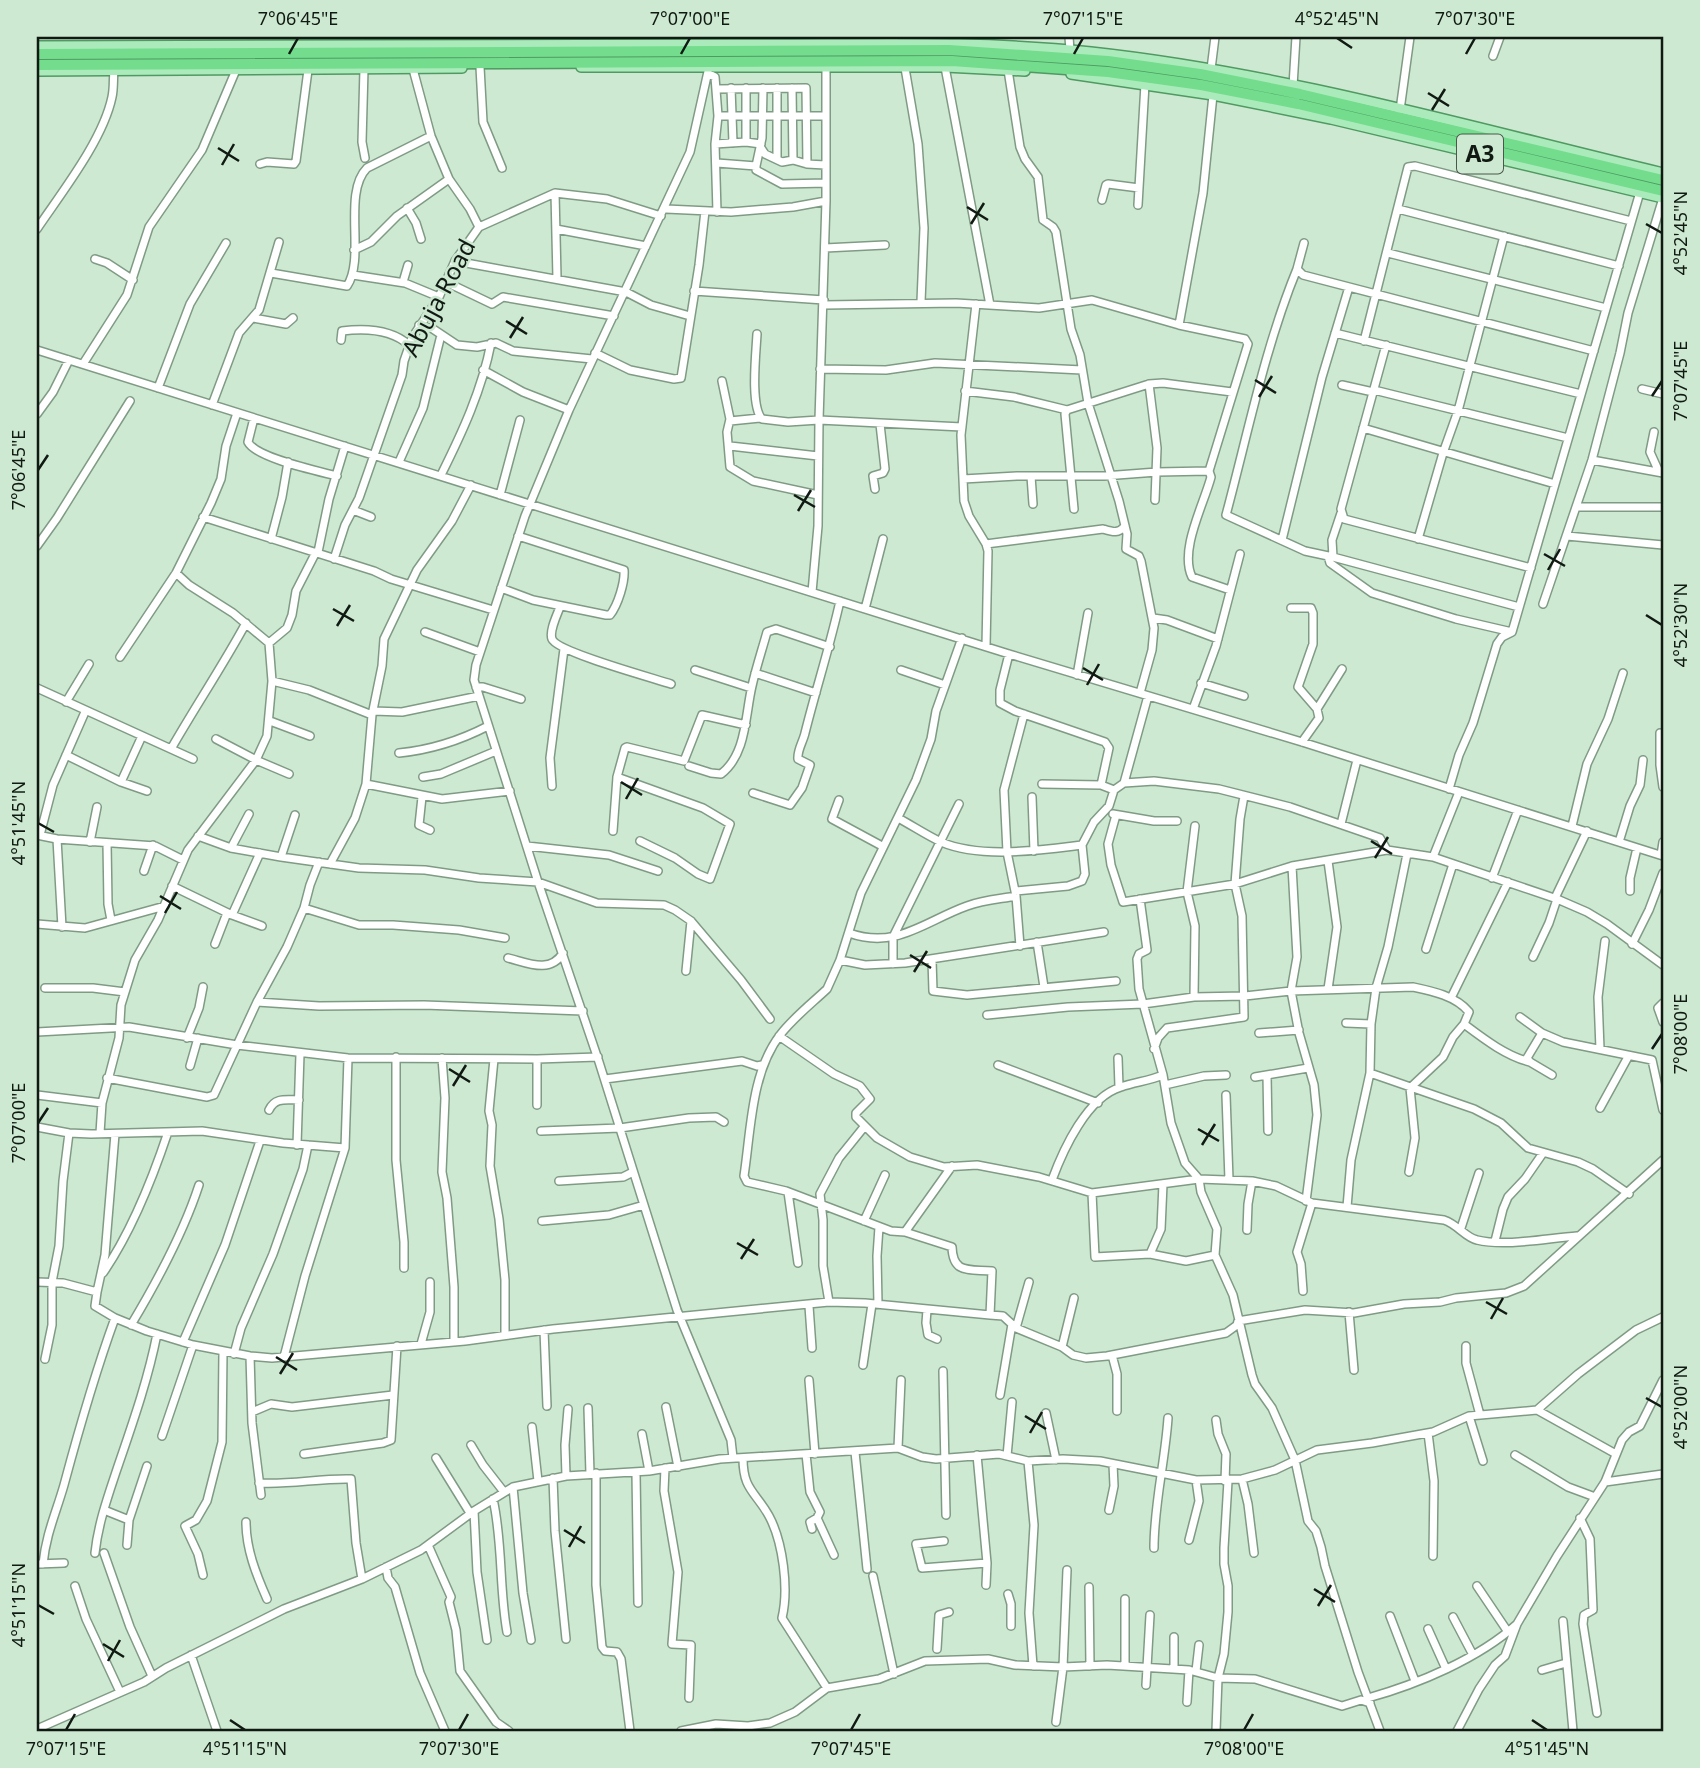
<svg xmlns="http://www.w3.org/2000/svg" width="1700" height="1768" font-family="'Noto Sans',sans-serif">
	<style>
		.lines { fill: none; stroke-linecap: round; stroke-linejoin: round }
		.minor-casing { stroke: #809b85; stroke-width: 10 }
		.major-casing { stroke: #509962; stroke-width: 12 }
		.highway-casing { stroke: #509962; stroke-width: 13 }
		.minor { stroke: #fff; stroke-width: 7 }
		.major { stroke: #abebbb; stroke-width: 9 }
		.highway { stroke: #73dd8d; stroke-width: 10 }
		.ticks { fill: none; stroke: #101a12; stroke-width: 2.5 }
		.labels { text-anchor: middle; stroke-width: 5; stroke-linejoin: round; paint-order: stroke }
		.shield { fill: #cde9d1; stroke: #49584b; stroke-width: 2 }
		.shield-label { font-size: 23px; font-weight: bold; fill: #101a12 }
		.street-label { font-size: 24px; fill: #101a12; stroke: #cde9d1 }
		.neatline { fill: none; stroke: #101a12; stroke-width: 2.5 }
		.ticks-label { font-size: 18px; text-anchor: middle; fill: #101a12 }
	</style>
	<rect width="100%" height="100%" fill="#cde9d1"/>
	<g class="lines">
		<!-- minor casing -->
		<g class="minor-casing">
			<path id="minor" d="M1069,37L1070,50
				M1493,56L1500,37
				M480,67L483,122L502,168
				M709,67L690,152L569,410L525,516L476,665L474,680L538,882L599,1062L677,1310L731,1440L733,1458
				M945,67L990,305
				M905,68L918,144L924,228L921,302
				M364,69L362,142L365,158
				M413,69L431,136L449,179L470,209L479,227
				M1211,69L1215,37
				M1008,70L1020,147L1025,159L1038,177L1043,220L1053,227L1056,232L1071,329L1080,355L1088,403L1119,501L1127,534L1126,549L1139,556L1141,561L1154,628L1152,650L1140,693
				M709,74L715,77L718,116L715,144L717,212
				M1293,86L1296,37
				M731,88L733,143
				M746,88V142
				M777,88V159
				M792,88L793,160
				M717,89L806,88L807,164L825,165
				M1400,110L1410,37
				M718,116H826
				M715,144L746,142L761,144
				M761,148L765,154L782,162L793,160L807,164
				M717,163L756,166V170L782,184L826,183
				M260,164L267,162L294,164L296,161L308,70
				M756,166L762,138L763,88
				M555,193L557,278
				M1102,200L1106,185L1108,184L1139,188
				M1138,205L1145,84
				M407,208L416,223L421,239
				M666,209L731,212L793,207L826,201
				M1398,209L1619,266
				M479,227L555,193L607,199L661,216
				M37,229C62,192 103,140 112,97C114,88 113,79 114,70
				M556,229L646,246
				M1304,243L1297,269L1303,275L1594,351
				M825,248L885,245
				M354,250L371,242L397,216L449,179
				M1388,253L1606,308
				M95,259L107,263L133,280
				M455,261L626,292L651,305L690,316
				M1297,269C1265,347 1248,433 1226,515L1305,551L1333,557L1332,540L1341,513
				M271,273L347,286C366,258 342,193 367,168L431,136
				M353,275L405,283L439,297
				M403,282L408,265
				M446,282L492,304L503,297L614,316
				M694,291L824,300
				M976,304L961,435L964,501L969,516L986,544L988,551L986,646
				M824,305L956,303L1039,308L1092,300L1179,325L1245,339L1248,344L1209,471L1211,477C1204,504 1179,550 1192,577L1230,590
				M253,318L286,324L293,318
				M419,325L433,329L457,345L477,347L496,343L513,351L592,359
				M1179,325L1203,193L1213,95
				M1335,333L1581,394
				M757,334C756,353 750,406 762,419L788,422L819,420L962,427
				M341,340L342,331C366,328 391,329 409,345
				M1364,341L1408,167L1415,166L1631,221
				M1386,345L1341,509L1344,519L1531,568
				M37,350L1009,654L1302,742L1663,856
				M595,353L630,370L674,379L681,378L699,265L705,211
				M83,364L127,295L149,227L202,150L236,70
				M820,369L886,370L935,363L1082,370
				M483,370L523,392L569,410
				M722,381L730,419L727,432L730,467L753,481L818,495
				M1149,384L1157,448L1155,500
				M1342,385L1373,392
				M158,388L190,304L226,243
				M1642,389L1663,394
				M1374,390L1568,438
				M965,391L1014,397L1067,410
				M212,405L239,333L259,310L279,242
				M37,414L53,392L69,360
				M254,418L248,442C256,458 318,471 337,476
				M730,421L760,418
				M1363,428L1555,484
				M1654,432L1650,452L1659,472
				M730,446L818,456
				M1592,460L1663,473
				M399,462L423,408L441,335
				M441,475C462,433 482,390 491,343
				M1031,476L1033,504
				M963,479L1017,476H1104L1157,472L1209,471
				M875,489L873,476L883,473L885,469L880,424
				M500,495L520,420
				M1577,507H1663
				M1074,509L1065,414L1067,410L1149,384L1163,383L1232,392
				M353,510L371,517
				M203,517L374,571L391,579L493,610
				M1567,536L1663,545
				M271,539L282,497L288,462
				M1418,539L1443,453L1458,411L1504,236
				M1282,540L1322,377L1349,287
				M986,544L1103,529C1113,532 1118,534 1125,526
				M37,546L57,518L130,401
				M318,552L329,499L345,446
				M1328,556L1330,563L1372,593L1456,619L1512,632
				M1333,557L1519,607
				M334,559L345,525L359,498L402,375L404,361L412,338L439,297L455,261L479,227
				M501,588L533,600L606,615H610C618,605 625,582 624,570L518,536
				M812,592L818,526L819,420L826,201V68
				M1543,604L1592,460L1620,353L1628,313L1663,198
				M560,607C557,615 549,631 552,639C557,652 653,678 671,684
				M1291,608H1311L1313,613V644L1298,687L1317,709L1319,718L1302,742
				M865,609L883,539
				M1153,618L1167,620L1218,639
				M425,632L480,652
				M269,643L287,628L292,615L296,591L316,552
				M1009,654L1000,690V703L1015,711L1105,742L1109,748L1101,785L1114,790
				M120,657L176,573L211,503L221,479L226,446L237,413
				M695,670L751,688
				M901,670L945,685
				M755,673L816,693
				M1077,675L1088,613
				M272,681L309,690L372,715
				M1201,683L1244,696
				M476,687H483L521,699
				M37,688L193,759
				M66,702L89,664
				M1193,709L1216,646L1240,554
				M1317,709L1342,669
				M373,711L402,712L479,696
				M270,721L310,736
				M1660,733V765L1663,787
				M216,739L256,760L289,774
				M171,749C195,707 222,667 246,623
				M399,753C429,750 461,740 488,726
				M66,755L121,782L147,791
				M689,766L711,773L721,774C747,754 745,715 752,686C756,668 762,650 767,632L776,629L830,647
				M423,777L441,774L496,751
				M617,777L703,808L730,824L710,879L698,874L675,858L640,841
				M121,782L142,736
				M1124,783L1154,781L1219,789L1290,807L1380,838L1387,850L1433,857L1557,899L1587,912L1607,924L1663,965
				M366,784L442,799L510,791
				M1042,784L1101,785
				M552,786L550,758L564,649
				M1449,789L1459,755L1473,723L1497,644L1502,637L1512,632L1640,192
				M753,793L790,805L802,788L810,765L798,759C797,750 803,742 805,733C816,689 830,646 840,601
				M422,797L419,825L430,830
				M1032,797L1034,851
				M839,800L832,819L882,846
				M1113,814L1154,821H1177
				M1116,815L1108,844L1111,865L1123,902L1235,884L1292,866L1387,850
				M898,818C913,826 926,835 941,842C981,859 1040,850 1082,845L1094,822L1109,806L1114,790L1124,783L1148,696
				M1341,824L1357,760
				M1572,826L1587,764L1608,719L1623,673
				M613,831L617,777L625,748L627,747L684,761L702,715L746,725
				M37,835L57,839L155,846L183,860
				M40,835L53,785L85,712
				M198,836L231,848L281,857L359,868L425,870L479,878L538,882L597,903L664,905L675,910L691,921L741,980L770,1019
				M57,839L62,927
				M90,842L97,807
				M1619,842L1630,806L1640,785L1643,760
				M107,843L108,904L111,920
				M527,846L609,855L658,871
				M231,848L249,814
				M1661,855L1663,842
				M281,857L295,815
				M1433,857L1459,792
				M1328,861L1337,927L1328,989
				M330,864L355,818L366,784L372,715L382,666L384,639L417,570L452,521L471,485
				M1292,866L1297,957L1291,991L1299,1033L1314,1085L1317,1115L1306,1201
				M144,871L153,845
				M1492,878L1518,810
				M172,886L232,915L262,926
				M1015,891L1068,886L1082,881L1085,874L1082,845
				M1630,891V878L1637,848
				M1016,896L1020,946
				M1555,898L1587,831
				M1140,899L1147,950L1139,954L1137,959L1139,989L1163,1075L1171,1123L1185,1163L1199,1179L1201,1192L1217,1229L1215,1255L1233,1295L1252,1375L1255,1384L1272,1408L1295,1460L1308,1521L1316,1531L1321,1547L1325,1566L1358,1672L1380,1731
				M304,908L359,925H393L459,930L505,938
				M232,915L260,853
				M37,924L85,928L165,906
				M849,933C896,950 925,921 967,906C983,900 1000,899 1016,896L1007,852L1004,790L1024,714
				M1037,942L1044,987
				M215,944L227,913
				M1632,944L1649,910L1663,873
				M1426,949L1453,864
				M1533,957L1549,923L1557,899
				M508,958C528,963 550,974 563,953
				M840,960L865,965L905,963L1104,932
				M932,960L933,991L967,995L1116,981
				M893,964V937L959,804
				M686,971L691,921
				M45,988H93L125,992
				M1194,997L1195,926L1187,892L1195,826
				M1451,998L1508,882
				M257,1002L319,1006L424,1005L583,1011
				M1663,1003L1658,1008L1663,1022
				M987,1015L1068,1007L1143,1004L1194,997L1245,996L1291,991L1413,987C1432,991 1456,996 1469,1012L1464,1024L1453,1037L1443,1057L1410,1088L1415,1138L1409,1172
				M1520,1017L1542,1033L1563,1042L1652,1060L1663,1110
				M1346,1023L1371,1024
				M1464,1024C1484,1039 1506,1056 1530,1062
				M37,1032L129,1027L237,1045L348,1058L537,1059L598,1057
				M1259,1033L1299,1030
				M1542,1033L1527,1058L1530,1062L1552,1075
				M779,1036L834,1074L860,1086L870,1099L856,1113V1117L877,1138L910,1157L944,1167L977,1165L1039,1177L1092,1193L1199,1179L1252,1181L1276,1186L1312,1203L1444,1220C1457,1224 1466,1238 1477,1240C1505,1247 1548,1238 1577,1236
				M187,1038L199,1008L203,987
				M1154,1049L1158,1038L1167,1028L1244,1017L1242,916L1235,884L1240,819L1244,796
				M1600,1049L1598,997L1605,941
				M396,1057V1160L404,1242V1268
				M442,1058L445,1098L442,1172L447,1198L454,1287V1342
				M1118,1058L1119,1087
				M494,1059L489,1111L492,1125L490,1166L499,1219L505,1280V1335
				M998,1065L1098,1103
				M190,1066L198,1038
				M1370,1073L1474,1109L1501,1123L1528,1148L1578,1162L1593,1169L1629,1194
				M1267,1075L1268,1131
				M1255,1077L1308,1068
				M107,1078L207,1097L214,1095L257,1002L287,947L304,908L310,885L319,862
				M605,1079L742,1061L757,1066L762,1065
				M1165,1085L1204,1076L1226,1075
				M37,1095L102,1103
				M1226,1095L1229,1180
				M537,1105V1059
				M1600,1108L1628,1057
				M269,1110C275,1097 286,1100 299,1100
				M37,1127L69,1133L91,1134L202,1131L283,1143L345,1148
				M864,1127L839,1158L820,1194L823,1220V1266L829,1302L865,1303L990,1315
				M541,1131L620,1128L689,1118L716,1117L724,1122
				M100,1133L102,1103L119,1038L121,1005L135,960L158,920L188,850L256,760L267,736L272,681L269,643L233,613L189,585L176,573
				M297,1145L300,1054
				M952,1166L905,1232L891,1231L786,1191L747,1182L744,1176C751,1130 751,1073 780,1035C793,1018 811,1004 827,989L840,960L861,893L916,780L931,739L936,711L962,638
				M1052,1180C1063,1150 1087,1097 1121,1087C1135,1082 1149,1081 1163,1075
				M559,1181L623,1177L633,1172
				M788,1192L798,1263
				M1092,1193L1095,1257L1150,1254L1186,1261L1215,1255
				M1347,1207L1351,1160L1370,1073L1371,1024L1376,988L1388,947L1407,854
				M542,1221L609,1215L644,1205
				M864,1221L885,1175
				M1461,1228L1479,1173
				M1247,1230L1248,1204L1252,1181
				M905,1232L952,1247C953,1274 968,1269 992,1271L990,1315L1003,1316L1016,1328L1062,1347L1073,1355L1086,1358L1107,1356L1226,1333L1237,1325L1238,1321L1305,1310L1354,1313L1404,1304L1440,1302L1456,1298L1506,1293L1524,1286L1663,1160
				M1495,1241L1503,1209L1508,1197L1525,1179L1543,1153
				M1150,1254L1161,1229L1163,1184
				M103,1273C132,1231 152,1180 168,1132
				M37,1282L63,1283L97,1292L95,1306L115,1318L147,1331L193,1345L250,1356L272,1358L465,1341L553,1329L829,1302
				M1303,1291L1301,1264L1297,1252L1312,1203
				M97,1292L105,1255L115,1134
				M878,1304L877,1256L879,1227
				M809,1306L812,1348
				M927,1310L926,1323L928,1335L937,1339
				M1349,1312L1354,1370
				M131,1325C158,1280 183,1234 199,1185
				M1016,1328L1029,1282
				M544,1330L547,1406
				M183,1342L225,1245L260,1141
				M421,1344L430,1312V1282
				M1466,1346V1363L1480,1415
				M1062,1347L1074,1298
				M234,1354L241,1328L273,1254L303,1169L308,1145
				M1112,1355L1117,1374V1411
				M250,1356L252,1423L261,1495
				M284,1357L305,1276L345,1148L348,1058
				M45,1359L52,1325V1282L59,1246L63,1181L69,1133
				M863,1365L872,1304
				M943,1371L946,1515
				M809,1380L815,1454
				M1000,1395L1012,1324
				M666,1407L678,1467
				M588,1408L590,1474
				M1537,1410L1616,1454
				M252,1412L271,1404L292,1407L393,1395
				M1046,1413L1056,1460
				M1469,1416L1483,1461
				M1216,1420L1218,1434L1226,1454L1225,1481
				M532,1427L538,1481
				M1428,1433L1434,1481L1433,1556
				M642,1434L649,1471
				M162,1436L193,1345
				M471,1445L483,1465L504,1492
				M898,1448L901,1380
				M855,1452L867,1569
				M304,1454L383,1443L391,1440L397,1346
				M806,1454L810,1492L820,1512L817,1518L834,1555
				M977,1455L987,1563L986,1585
				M1515,1455L1568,1487L1595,1497
				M1007,1456L1012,1402
				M436,1458L470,1513
				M743,1458C743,1490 755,1491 769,1516C783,1542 789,1589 782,1618L827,1688
				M1028,1461L1034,1525L1029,1613L1033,1666
				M665,1468L664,1491L678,1572L672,1644L691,1645L689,1698
				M596,1473V1585L602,1647L605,1651L617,1652L621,1659L630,1731
				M636,1473L638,1603
				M566,1476L565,1445L568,1409
				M553,1478L555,1531L566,1639
				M1242,1479L1248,1504L1254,1553
				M1605,1482L1663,1474
				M259,1483C290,1485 320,1478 351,1479L356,1543L362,1579
				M513,1487L523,1593L531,1640
				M493,1499C503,1543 499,1588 507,1632
				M104,1510L129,1520
				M1109,1510L1114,1486L1113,1464
				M474,1511L477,1572L487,1640
				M1580,1518L1590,1539L1593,1610L1584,1615L1583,1624L1597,1713
				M246,1522C246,1549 256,1574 267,1599
				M812,1529L810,1522L817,1518
				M1189,1540L1199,1501L1196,1480
				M944,1541L916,1544L922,1568L987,1563
				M127,1545L129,1520L147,1466
				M428,1545L451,1597L449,1602L456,1630L460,1671L496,1722L509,1731
				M1154,1548C1154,1504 1165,1462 1168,1418
				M95,1553C98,1524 108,1496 117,1469C132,1425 148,1380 157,1334
				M104,1553L130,1627L152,1676
				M37,1564L64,1563
				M43,1564C46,1534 56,1513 64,1485C79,1429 95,1373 115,1318
				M386,1567L388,1578L395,1587L420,1673L445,1731
				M203,1575L198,1554L185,1526L196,1520L207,1501L222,1442L223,1352
				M873,1576L894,1674
				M75,1586L86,1619L120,1692
				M1477,1586L1508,1632
				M1089,1587L1090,1666
				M1008,1594L1011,1604V1626
				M1390,1616L1415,1681
				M1453,1617L1473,1655
				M1563,1621L1573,1731
				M1428,1629L1446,1669
				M1174,1637V1669
				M937,1649L939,1615L949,1612
				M191,1655L217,1731
				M1125,1666V1599
				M1542,1670L1566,1663
				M1196,1671L1199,1645
				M1146,1685L1150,1615
				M1368,1698C1418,1684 1478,1659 1517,1624
				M1187,1702L1189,1670
				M1056,1722L1063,1667L1107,1665L1189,1670L1218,1678L1255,1679L1342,1706L1361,1700L1370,1703
				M37,1729L144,1682L166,1668L284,1609L362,1579L421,1550L474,1511L513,1487L566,1476L649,1471L720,1459L898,1448L922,1457L936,1459L999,1454L1028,1461L1063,1459L1100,1461L1196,1480L1242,1479L1275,1470L1317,1450L1372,1443L1433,1432L1469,1416L1537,1410L1578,1374L1636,1330L1663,1317
				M681,1731L716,1724L748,1726L770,1723L795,1712L827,1688L879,1679L925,1661L988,1659L1015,1665L1063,1667L1067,1570
				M1216,1731L1218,1678L1224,1654L1228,1612V1586L1224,1564V1548L1228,1481
				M1457,1731L1479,1689L1495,1665L1505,1656L1517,1624L1557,1556L1605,1482L1622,1440L1629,1432L1640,1426L1663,1380"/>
		</g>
		<!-- major casing -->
		<g class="major-casing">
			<path id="major" d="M37,46C267,44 498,43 729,44C850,45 971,39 1091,52C1285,73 1474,128 1663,173
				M581,67H945L1025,71
				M37,71L462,68
				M1071,74L1213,95L1331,119L1663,198"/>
		</g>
		<!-- highway casing -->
		<g class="highway-casing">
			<path id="highway" d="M37,54L949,50L1108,61L1200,74L1300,94L1663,180
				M37,65L952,61L1108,72L1201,85L1298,104L1663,191"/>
		</g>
		<!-- minor -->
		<use href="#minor" class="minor"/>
		<!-- major -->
		<use href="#major" class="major"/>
		<!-- highway -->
		<use href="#highway" class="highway"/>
	</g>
	<!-- ticks -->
	<path class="ticks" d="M1337,38L1352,48M289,54L298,38M681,54L690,38M1074,54L1083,38M1466,54L1475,38M1428,93L1449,106M1432,110L1445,89M218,148L239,161M222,165L234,144M967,207L988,220M971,224L984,203M1646,224L1662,233M506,321L527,334M510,338L523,317M1255,380L1276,393M1652,396L1662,381M1259,397L1272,376M38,470L48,455M794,495L815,507M798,511L811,490M1544,554L1565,566M1548,570L1560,549M333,609L354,621M1646,615L1662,625M337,626L350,605M1083,668L1103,680M1087,685L1099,664M621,782L642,795M626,799L638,778M38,823L54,832M1371,841L1392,854M1375,858L1388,837M160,896L181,909M165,913L177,892M910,955L931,968M914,972L927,951M1652,1049L1662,1034M449,1069L470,1082M453,1086L466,1065M38,1123L48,1108M1198,1129L1219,1141M1202,1145L1215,1124M737,1243L758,1255M741,1259L754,1239M1486,1302L1507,1314M1491,1319L1503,1298M276,1357L297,1370M280,1374L293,1353M1646,1398L1662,1407M1025,1416L1046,1429M1030,1433L1042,1412M564,1530L585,1543M569,1547L581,1526M1314,1589L1335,1602M38,1605L54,1614M1318,1606L1331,1585M103,1644L124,1657M108,1661L120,1640M230,1720L245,1730M1532,1720L1547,1730M66,1730L75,1714M459,1730L468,1714M851,1730L860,1714M1244,1730L1253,1714"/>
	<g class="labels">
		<!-- shield labels -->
		<rect class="shield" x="1457" y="134.5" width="46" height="39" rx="5"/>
		<g class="shield-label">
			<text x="1480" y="162">A3</text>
		</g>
		<!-- street labels -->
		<g class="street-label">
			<text transform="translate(439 298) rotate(-62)" y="8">Abuja Road</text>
		</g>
	</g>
	<!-- border -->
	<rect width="1700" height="1768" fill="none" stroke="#cde9d1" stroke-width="77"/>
	<rect x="38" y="38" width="1624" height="1692" class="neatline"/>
	<g class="ticks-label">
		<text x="298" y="25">7°06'45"E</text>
		<text x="690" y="25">7°07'00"E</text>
		<text x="1083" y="25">7°07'15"E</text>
		<text x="1337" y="25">4°52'45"N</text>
		<text x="1475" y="25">7°07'30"E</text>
		<text transform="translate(1681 233) rotate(-90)" y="6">4°52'45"N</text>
		<text transform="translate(1681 381) rotate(-90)" y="6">7°07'45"E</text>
		<text transform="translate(19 470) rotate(-90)" y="6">7°06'45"E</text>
		<text transform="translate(1681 625) rotate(-90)" y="6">4°52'30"N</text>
		<text transform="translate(19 823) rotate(-90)" y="6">4°51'45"N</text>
		<text transform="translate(1681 1034) rotate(-90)" y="6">7°08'00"E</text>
		<text transform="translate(19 1123) rotate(-90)" y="6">7°07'00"E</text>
		<text transform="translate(1681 1407) rotate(-90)" y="6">4°52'00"N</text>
		<text transform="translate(19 1605) rotate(-90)" y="6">4°51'15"N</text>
		<text x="66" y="1755">7°07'15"E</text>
		<text x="245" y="1755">4°51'15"N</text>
		<text x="459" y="1755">7°07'30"E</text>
		<text x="851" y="1755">7°07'45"E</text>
		<text x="1244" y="1755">7°08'00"E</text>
		<text x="1547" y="1755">4°51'45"N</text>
	</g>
</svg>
